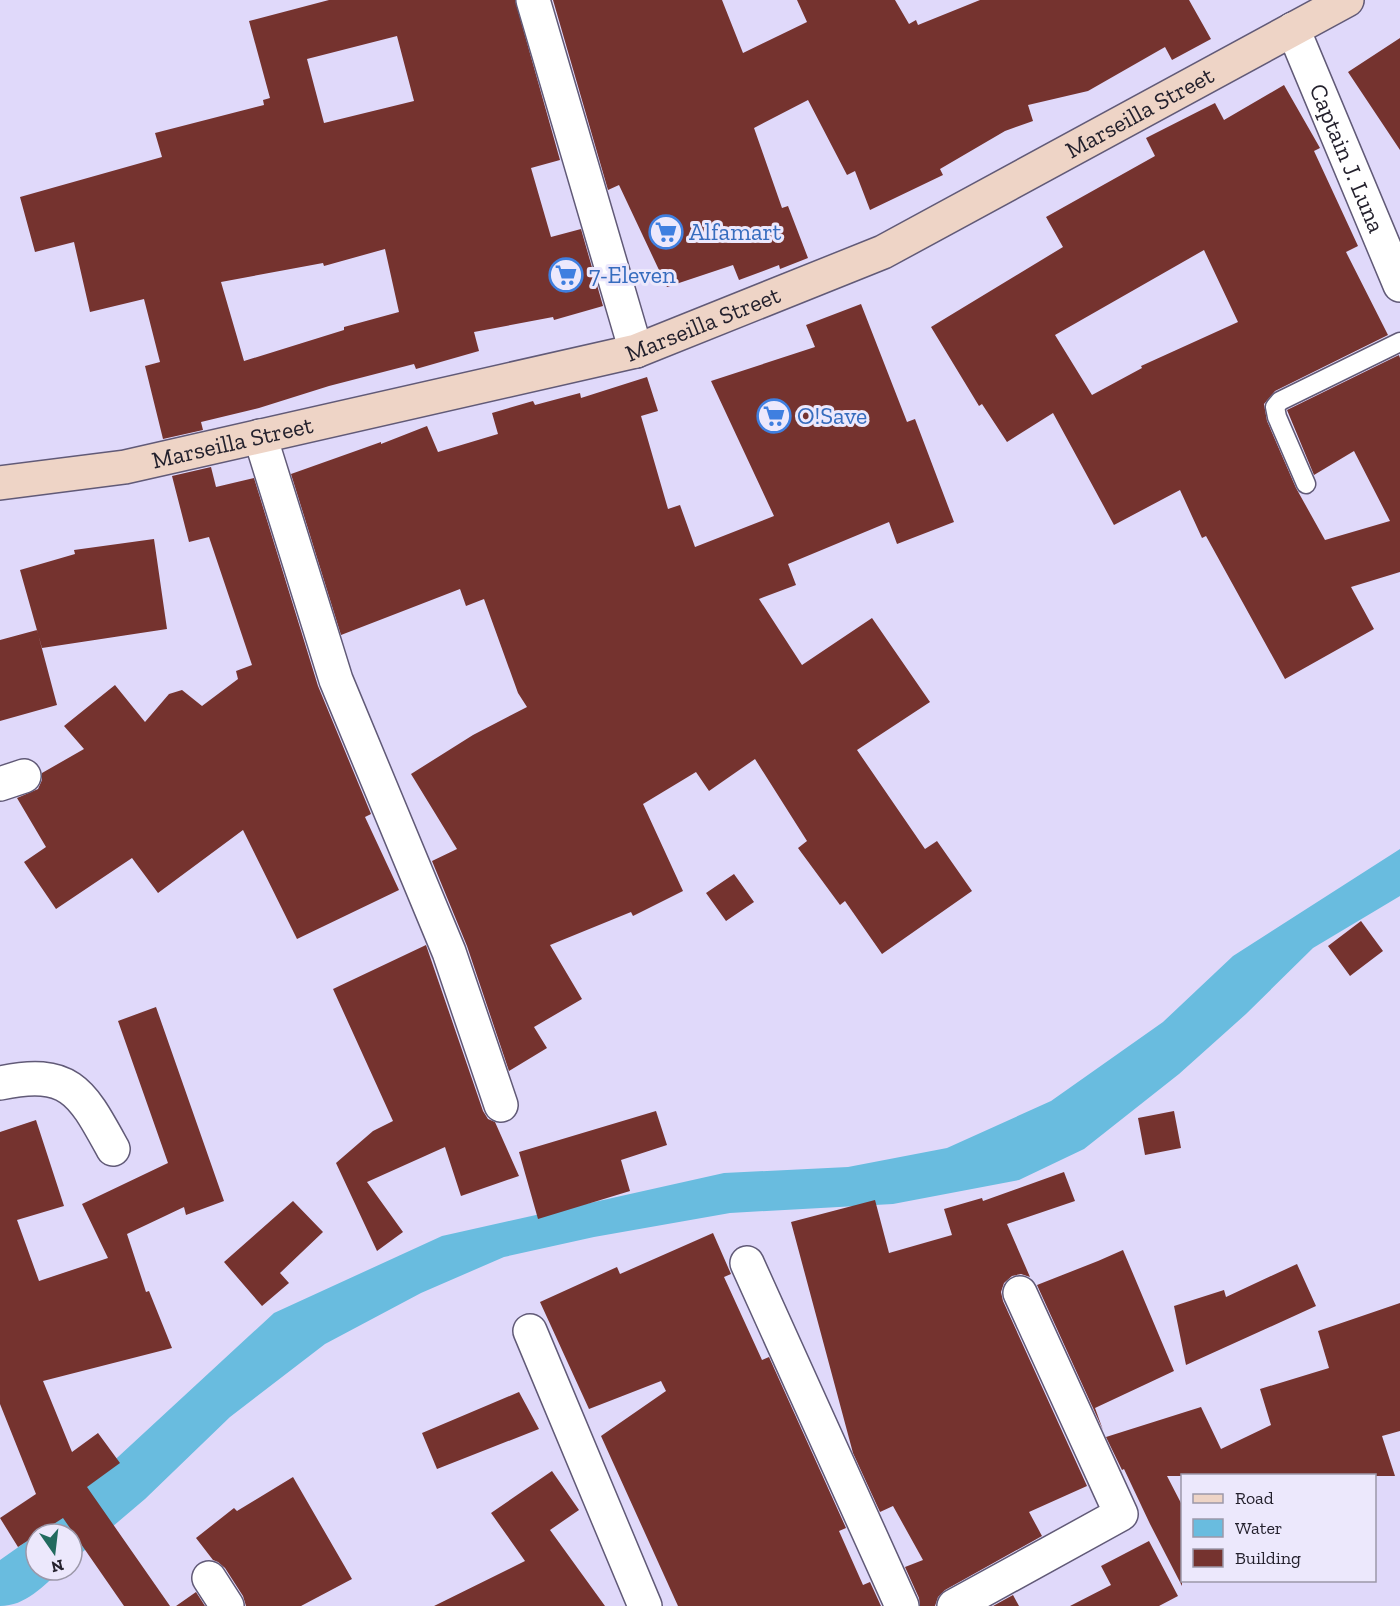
<svg xmlns="http://www.w3.org/2000/svg" width="1400" height="1606" font-family="'Zilla Slab',serif">
	<style>
		.water { fill: #69bcdf }
		.building { fill: #75332f; fill-rule: evenodd }
		.lines { fill: none; stroke-linecap: round; stroke-linejoin: round }
		.service-casing { stroke: #615a77; stroke-width: 21 }
		.minor-casing { stroke: #615a77; stroke-width: 36 }
		.tertiary-casing { stroke: #615a77; stroke-width: 36 }
		.secondary-casing { stroke: #615a77; stroke-width: 36 }
		.service { stroke: #fff; stroke-width: 18 }
		.minor { stroke: #fff; stroke-width: 33 }
		.tertiary { stroke: #fff; stroke-width: 33 }
		.secondary { stroke: #eed4c6; stroke-width: 33 }
		.labels { text-anchor: middle; stroke-width: 6; stroke-linejoin: round; paint-order: stroke }
		.street-label { font-size: 24px; fill: #24212d; stroke: #ece8fc }
		.shop-label { font-size: 24px; fill: #366cbe; stroke: #ece8fc; text-anchor: start }
	</style>
	<rect width="100%" height="100%" fill="#e0d9fa"/>
	<!-- water -->
	<path class="water" d="M1400,849V896L1313,948L1246,1014L1179,1074L1084,1149L1019,1180L893,1204L730,1213L594,1237L504,1257L421,1293L325,1344L230,1417L145,1499L72,1561V1534H36V1570H61C43,1586 26,1606 0,1606V1560L27,1541L274,1313L442,1236L724,1173L848,1167L947,1148L1051,1101L1163,1022L1233,956Z"/>
	<!-- building -->
	<path class="building" d="M329,0H515L560,160L531,168L551,237L581,229L603,306L554,320L553,317L474,332L479,351L416,369L414,364L329,386L259,408L201,422L203,430L163,439L145,366L160,362L144,299L90,312L74,242L35,252L20,197L162,157L155,133L264,105L263,100L270,98L249,21ZM397,36L414,101L324,123L307,59ZM385,249L399,312L344,327V330L244,361L221,282L323,263L324,266Z
		M553,0H722L743,53L807,22L797,0H895L909,24L916,20L918,25L980,0H1189L1211,39L1172,60L1165,47L1088,91L1028,105L1033,121L1005,131L940,169L943,175L870,210L855,171L847,175L808,100L754,128L782,208L788,206L808,258L780,269L779,265L739,280L733,265L667,287L619,185L608,190Z
		M1400,38V150L1348,72Z
		M1284,85L1320,148L1314,151L1358,246L1346,252L1388,335L1275,391L1264,404L1267,421L1296,488L1325,540L1390,521L1354,451L1314,475L1287,410L1399,355L1400,358V572L1351,587L1374,629L1285,679L1206,536L1202,538L1180,490L1114,525L1053,413L1007,442L982,404L979,406L931,327L1063,247L1046,217L1155,156L1146,138L1215,103L1224,120ZM1204,250L1238,322L1141,366L1142,368L1092,395L1055,335Z
		M861,304L907,422L915,419L954,522L897,544L889,522L788,564L796,585L759,599L802,665L872,618L930,702L857,750L925,849L937,841L972,891L882,954L845,901L840,905L798,848L807,841L755,759L709,791L696,772L643,804L683,891L633,916L631,912L550,945L582,999L534,1027L547,1048L509,1071L467,946L432,861L457,849L411,774L473,735L527,707L518,693L484,599L466,606L460,589L341,635L291,474L381,442V444L427,426L438,452L498,434L492,413L533,401L535,405L580,393L581,398L647,377L658,411L641,416L668,509L680,505L695,547L774,516L711,381L815,347L806,325Z
		M211,467L216,487L254,478L318,686L371,814L365,817L399,890L297,939L243,830L158,893L132,858L56,909L24,862L46,847L17,798L38,789L42,780V773L84,749L64,726L115,685L145,722L169,694L182,690L202,706L238,679L236,671L252,665L209,537L189,542L172,476Z
		M154,539L167,629L42,648L20,570L75,554L74,550Z
		M37,630L57,705L0,721V640Z
		M734,874L754,902L726,921L706,893Z
		M1361,921L1383,951L1350,976L1328,946Z
		M426,945L483,1111L488,1119L495,1122L519,1176L461,1196L445,1147L367,1182L403,1232L377,1251L336,1163L373,1131L393,1121L333,989Z
		M156,1007L224,1201L186,1215L184,1207L127,1234L146,1292L149,1291L172,1348L43,1381L72,1452L98,1433L120,1463L87,1487L170,1606H124L63,1518L18,1547L0,1518L36,1494L0,1404V1132L36,1120L64,1206L17,1220L39,1281L108,1258L82,1204L168,1163L118,1021Z
		M656,1111L667,1145L621,1160L630,1191L538,1219L519,1152Z
		M1174,1111L1181,1148L1145,1155L1138,1118Z
		M1064,1172L1075,1201L1007,1224L1030,1277L1021,1274L1012,1276L1004,1283L1001,1292L1003,1301L1087,1486L1029,1512L1042,1536L945,1590L938,1597L935,1606H920L919,1598L905,1567L923,1560L893,1506L880,1512L853,1453L791,1222L875,1200L889,1253L952,1235L944,1209L982,1198L983,1201Z
		M293,1201L323,1232L280,1273L289,1283L262,1306L224,1262Z
		M713,1233L731,1274L724,1277L762,1360L769,1357L846,1528L839,1531L863,1585L870,1582L881,1606H678L601,1436L666,1391L661,1381L589,1409L540,1302L617,1267L620,1274Z
		M1123,1250L1174,1371L1095,1408L1103,1430L1037,1285L1098,1261Z
		M1297,1264L1316,1306L1186,1365L1174,1306L1224,1290L1226,1297Z
		M1400,1303V1431L1382,1436L1395,1476H1167L1182,1505V1586L1150,1524L1124,1469L1122,1470L1106,1437L1201,1407L1221,1449L1271,1425L1260,1389L1329,1368L1318,1331Z
		M519,1392L539,1429L437,1469L422,1433Z
		M552,1471L579,1510L550,1530L605,1606H434L525,1561L491,1513Z
		M293,1477L352,1579L301,1606H246L243,1596L225,1568L218,1562L213,1560L196,1538L234,1508L237,1511Z
		M1149,1541L1178,1596L1159,1606H1070L1111,1585L1101,1566Z
		M196,1592L205,1606H176Z
		M1013,1595L1019,1606H993Z"/>
	<g class="lines">
		<!-- service casing -->
		<g class="service-casing">
			<path id="service" d="M1306,484L1277,417L1275,407L1280,401L1400,342"/>
		</g>
		<!-- minor casing -->
		<g class="minor-casing">
			<path id="minor" d="M260,436L336,680L449,952L501,1105
				M0,784L24,776
				M0,1083C71,1068 82,1093 113,1149
				M747,1263L902,1606
				M530,1331L645,1606
				M209,1578L227,1606
				M954,1606L1121,1514L1020,1293"/>
		</g>
		<!-- tertiary casing -->
		<g class="tertiary-casing">
			<g id="tertiary">
				<path d="M533,0L636,351"/>
				<path id="s1" d="M1293,29L1400,285"/>
			</g>
		</g>
		<!-- secondary casing -->
		<g class="secondary-casing">
			<g id="secondary">
				<path id="s2" d="M0,483L125,467L636,351L883,252L1347,0"/>
			</g>
		</g>
		<!-- service -->
		<use href="#service" class="service"/>
		<!-- minor -->
		<use href="#minor" class="minor"/>
		<!-- tertiary -->
		<use href="#tertiary" class="tertiary"/>
		<!-- secondary -->
		<use href="#secondary" class="secondary"/>
	</g>
	<!-- icons -->
	<defs>
		<g id="supermarket-ring" transform="scale(1.725)"><circle r="9.5" fill="#ece8fc" stroke="#3f7fe0" stroke-width="1.5"/><path d="M-6-5.5h2.5l.6 2H6L4.5 2H-2.5L-4.4-4H-6ZM-1.5 3.2a1.3 1.3 0 1 0 .1 0ZM3 3.2a1.3 1.3 0 1 0 .1 0Z" fill="#3f7fe0"/></g>
	</defs>
	<g fill-rule="evenodd">
		<use href="#supermarket-ring" x="666" y="232"/>
		<use href="#supermarket-ring" x="566" y="275"/>
		<use href="#supermarket-ring" x="774" y="416"/>
	</g>
	<g class="labels">
		<!-- street labels -->
		<g class="street-label">
			<text dy="8" stroke="none"><textPath href="#s2" startOffset="1208">Marseilla Street</textPath></text>
			<text dy="8" stroke="none"><textPath href="#s1" startOffset="140">Captain J. Luna</textPath></text>
			<text dy="8" stroke="none"><textPath href="#s2" startOffset="722">Marseilla Street</textPath></text>
			<text dy="8" stroke="none"><textPath href="#s2" startOffset="236">Marseilla Street</textPath></text>
		</g>
		<!-- shop labels -->
		<g class="shop-label">
			<text x="689" y="240">Alfamart</text>
			<text x="589" y="283">7-Eleven</text>
			<text x="797" y="424">O!Save</text>
		</g>
	</g>
	<!-- legend -->
	<rect x="1181" y="1474" width="195" height="108" fill="#ece8fc" stroke="#9c98a9" stroke-width="1.5"/>
	<rect x="1193" y="1494" width="30" height="9" fill="#eed4c6" stroke="#9c98a9" stroke-width="1.5"/>
	<text x="1235" y="1504" font-size="18" fill="#24212d">Road</text>
	<rect x="1193" y="1519" width="30" height="18" fill="#69bcdf" stroke="#9c98a9" stroke-width="1.5"/>
	<text x="1235" y="1534" font-size="18" fill="#24212d">Water</text>
	<rect x="1193" y="1549" width="30" height="18" fill="#75332f" stroke="#9c98a9" stroke-width="1.5"/>
	<text x="1235" y="1564" font-size="18" fill="#24212d">Building</text>
	<!-- north arrow -->
	<g transform="translate(54 1552) rotate(166)"><circle r="28" fill="#ece8fc" stroke="#9c98a9" stroke-width="1.5"/>
	<path d="M0-4.5L10 22L0 15L-10 22Z" fill="#226a5f"/>
	<text y="-9" font-size="16" font-weight="bold" text-anchor="middle" fill="#24212d">N</text>
	</g>
</svg>
